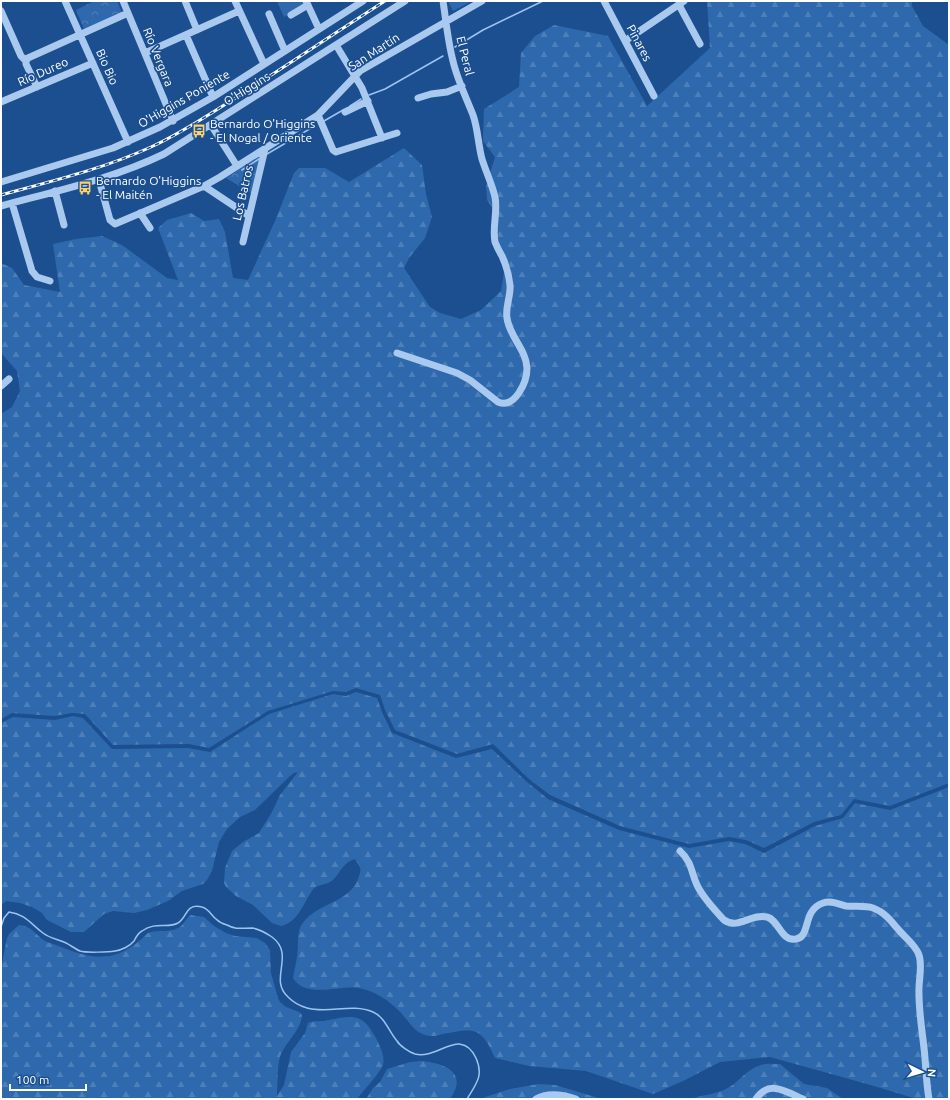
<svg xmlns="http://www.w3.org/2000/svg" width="950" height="1100" font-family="Ubuntu,sans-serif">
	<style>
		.forest { fill: url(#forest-firs) }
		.park { fill: url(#park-crowns) }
		.pitch { fill: #2e69ad }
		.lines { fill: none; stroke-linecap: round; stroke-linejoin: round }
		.stream { stroke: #9cc4f0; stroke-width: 1.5 }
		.minor { stroke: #a9c9ee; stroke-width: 7 }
		.rail-casing { stroke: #fff; stroke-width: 3 }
		.rail { stroke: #1b4f8f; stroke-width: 1.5; stroke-dasharray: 4.5; stroke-linecap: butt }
		.labels { text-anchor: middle; stroke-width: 3.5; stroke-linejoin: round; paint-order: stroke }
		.street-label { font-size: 12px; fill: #fff; stroke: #1b4f8f }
		.poi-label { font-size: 12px; fill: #fff; stroke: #1b4f8f; text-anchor: start }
	</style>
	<defs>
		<pattern id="forest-firs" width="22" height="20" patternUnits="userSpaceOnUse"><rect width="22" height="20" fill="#2e69ad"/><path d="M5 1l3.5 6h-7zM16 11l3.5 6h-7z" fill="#4d80b9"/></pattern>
		<pattern id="park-crowns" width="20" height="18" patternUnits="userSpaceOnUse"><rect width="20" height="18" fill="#2e69ad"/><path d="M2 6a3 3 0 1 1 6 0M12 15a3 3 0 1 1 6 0" fill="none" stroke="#4d80b9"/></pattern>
	</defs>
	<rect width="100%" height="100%" fill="#1b4f8f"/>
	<!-- forest -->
	<path class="forest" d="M707,1H912V6L923,26L949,45V783L890,806L854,799L841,815L814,822L764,848L746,840L729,837L689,844L620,826L550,795L529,779L493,744L457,754L395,730L385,710L380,695L356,688L346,692L333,691L268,711L209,748L189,744L113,745L85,714L72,713L54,716L12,713L1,719V414L12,407L20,391L17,371L1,353V263L12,268L24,285L60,292L53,244L76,239L102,236L122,245L167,278L178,280L158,228L167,220L191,213L204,221L219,219L225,232L233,278L248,280L275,221L294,173L299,168H325L349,182L404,148L422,165L426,194L432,217L425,238L409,258L404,268L430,307L440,313L461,319L481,310L501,291L505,266L494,244L498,226L496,213L487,200L486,186L495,157L483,141L484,109L519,87L521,53L535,36L554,25L608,36L647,106L710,48Z
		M356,692L377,698L382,712L392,733L456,758L492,749L527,782L548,799L619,830L689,848L729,841L745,844L764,853L815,826L843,818L855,803L890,810L949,787V1099H917L867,1084L770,1057L720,1062L683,1081L653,1094L586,1071L529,1066L495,1058C481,1026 474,1028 443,1034C437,1036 431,1037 425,1035C414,1032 408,1020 401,1013C390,1001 375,991 359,988C340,985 305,999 293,978C294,971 296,964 297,957C299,947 296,932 302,924C317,902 352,903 359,876C360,873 361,869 360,867C359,864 356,862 355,859C345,861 340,872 334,879C328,885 320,884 314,888C304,901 299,922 281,926L272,923L253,905L236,896L226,887L224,883L225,868L232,851L243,842L259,833L272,812L280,795L298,772L294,773L290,776L255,810L240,817L227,829L219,842L212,871L207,880L203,884L182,891L168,901L147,910L134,913L113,911L104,914L84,932H71L47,920L42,913L32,907L20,903L6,901L1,905V723L13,717L55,720L73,716L83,718L112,749L188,748L210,752L269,714L333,694L346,696Z
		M191,915L204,917L214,926L226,933L235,936L257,938L265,943L270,950L271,973L278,998L280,1002L286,1007L299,1012L302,1015C301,1031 285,1042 280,1057C277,1068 278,1081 277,1092V1096L284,1085L291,1052L305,1033L308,1023C315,1020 322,1022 329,1020C357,1014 364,1015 378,1042C381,1049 385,1057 383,1065C380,1073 363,1091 357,1099H1V969L7,938L9,934L19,925C34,926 37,939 50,943C76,952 99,965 126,950C131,947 136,944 139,941C143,938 144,936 148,933C158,929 170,933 178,928C184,925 186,918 191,915Z
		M421,1061C444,1063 469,1072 450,1099H366L373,1088L380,1082L387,1069L410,1062Z
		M780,1064L804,1084L827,1088L843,1099H693L694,1098C703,1095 715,1094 724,1090C738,1084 746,1069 761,1065C766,1063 774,1064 780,1064Z
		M538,1084L555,1085L602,1099H479L510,1089Z"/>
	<!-- park -->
	<path class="park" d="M94,1H117L122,13L84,29L76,10Z
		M277,1H305L304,6L284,17Z
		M261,155L252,194L226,178Z"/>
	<!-- pitch -->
	<path class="pitch" d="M277,1H288L291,8L282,12Z
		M448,1H470V2L453,11Z"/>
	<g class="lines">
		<!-- stream -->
		<path class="stream" d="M455,47L483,30L543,1
			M369,95L385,89L443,56
			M350,106L361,99
			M324,121L343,110
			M267,154L313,127
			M242,170L259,159
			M1,927L4,918L9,912C25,914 31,924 43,933C49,938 57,939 64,942C69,944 75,949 80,951C86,953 109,952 115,951C122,950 130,946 134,941C136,937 138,933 142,931C156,921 167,929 178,923C188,917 185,903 202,907C208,908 211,915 216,919C219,922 223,924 227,925C236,930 242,928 252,928C259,929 266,933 272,937C296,955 268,979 288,997C293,1002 300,1006 307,1008C328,1014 352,1003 373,1012C385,1017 389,1032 397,1041C400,1046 409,1052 415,1054C438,1060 461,1026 476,1058C484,1076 476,1084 467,1099"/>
		<!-- minor -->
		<path class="minor" d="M65,1L128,142
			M123,1L173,121
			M185,1L197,30
			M235,1L264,64
			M306,1L319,29
			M604,1L654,96
			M679,5L700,44
			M1,11L21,56L26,61V64L37,87
			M269,14L285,51
			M291,15L308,5
			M186,35L213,97
			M625,41L684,1
			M336,45L362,88L382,138
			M145,53L239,11
			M26,61L28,58L128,13
			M418,98L431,94L447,92L462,86
			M1,102L93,63
			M345,112L368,101
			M318,115L333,150L336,152L397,133
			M211,125L237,166
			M99,180L110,220L115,224L204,186L220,177L318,115L360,71L482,1
			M1,182L113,148L160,127L213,97L363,1
			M204,186L249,216
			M55,191L64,225
			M12,203L32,271L37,277L50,281
			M1,206C56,191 112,179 164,154L405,1
			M140,213L150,228
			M243,242L265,149
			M397,353L457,373L470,380L498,402C515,409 527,382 527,368C526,349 509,336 507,318C505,307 511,296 510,285C509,275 506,265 502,256C499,251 497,247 495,242C492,227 498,212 495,197C492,184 486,172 482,159C478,144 478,129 473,115C466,97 457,79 453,61C448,42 446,21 443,1
			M1,386L9,379
			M680,851C692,862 691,872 697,885C703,898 714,909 724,920C739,930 751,913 767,917C779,920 781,942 796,939C811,937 802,910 823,903C831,900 838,904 846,906C855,907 864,905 873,908C878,910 882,912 886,916C891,920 894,925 898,929C905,938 915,944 919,955C923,967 918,981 919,994C919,1012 922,1030 924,1048C926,1065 926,1082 929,1099
			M536,1099C548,1092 564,1095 576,1099
			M756,1099C769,1079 787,1092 803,1099"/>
		<!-- rail casing -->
		<g class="rail-casing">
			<path id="rail" d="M1,195C52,181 103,169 151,147C184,132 214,111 245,92C292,62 338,31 385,1"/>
		</g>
		<!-- rail -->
		<use href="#rail" class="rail"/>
	</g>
	<!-- icons -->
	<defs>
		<g id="bus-bare" transform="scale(1.08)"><path d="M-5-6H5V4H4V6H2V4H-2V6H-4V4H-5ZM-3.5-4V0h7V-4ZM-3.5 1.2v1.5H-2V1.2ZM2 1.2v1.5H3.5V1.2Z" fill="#ffd166" stroke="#1b4f8f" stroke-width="2.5" paint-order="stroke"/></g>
	</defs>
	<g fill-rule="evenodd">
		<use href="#bus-bare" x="199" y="131"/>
		<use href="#bus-bare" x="85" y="188"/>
	</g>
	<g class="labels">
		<!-- street labels -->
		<g class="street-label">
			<text transform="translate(639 43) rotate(62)" y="4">Pinares</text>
			<text transform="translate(374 52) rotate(-33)" y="4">San Martín</text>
			<text transform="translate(465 56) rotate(76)" y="4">El Peral</text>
			<text transform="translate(158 57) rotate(68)" y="4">Río Vergara</text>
			<text transform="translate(107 67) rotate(66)" y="4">Bio Bio</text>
			<text transform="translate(43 72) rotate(-24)" y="4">Río Dureo</text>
			<text transform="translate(247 89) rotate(-32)" y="4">O'Higgins</text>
			<text transform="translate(184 99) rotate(-30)" y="4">O'Higgins Poniente</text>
			<text transform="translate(243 193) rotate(-77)" y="4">Los Batros</text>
		</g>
		<!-- poi labels -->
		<g class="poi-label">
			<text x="210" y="128">Bernardo O'Higgins<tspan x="210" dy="14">- El Nogal / Oriente</tspan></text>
			<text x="96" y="185">Bernardo O'Higgins<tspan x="96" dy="14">- El Maitén</tspan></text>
		</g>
	</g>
	<!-- border -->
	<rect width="950" height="1100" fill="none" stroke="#ffffff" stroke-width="4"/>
	<!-- north arrow -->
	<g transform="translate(922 1072) rotate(95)" stroke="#1b4f8f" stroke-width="3" paint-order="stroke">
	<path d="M0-3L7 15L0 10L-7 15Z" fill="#ffffff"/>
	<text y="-6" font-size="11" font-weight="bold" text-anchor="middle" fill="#ffffff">N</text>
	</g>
	<!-- scale -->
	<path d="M10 1084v6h76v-6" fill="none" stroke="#ffffff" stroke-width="2"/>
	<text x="16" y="1084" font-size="12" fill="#ffffff" stroke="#1b4f8f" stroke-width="3" paint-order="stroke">100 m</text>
</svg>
